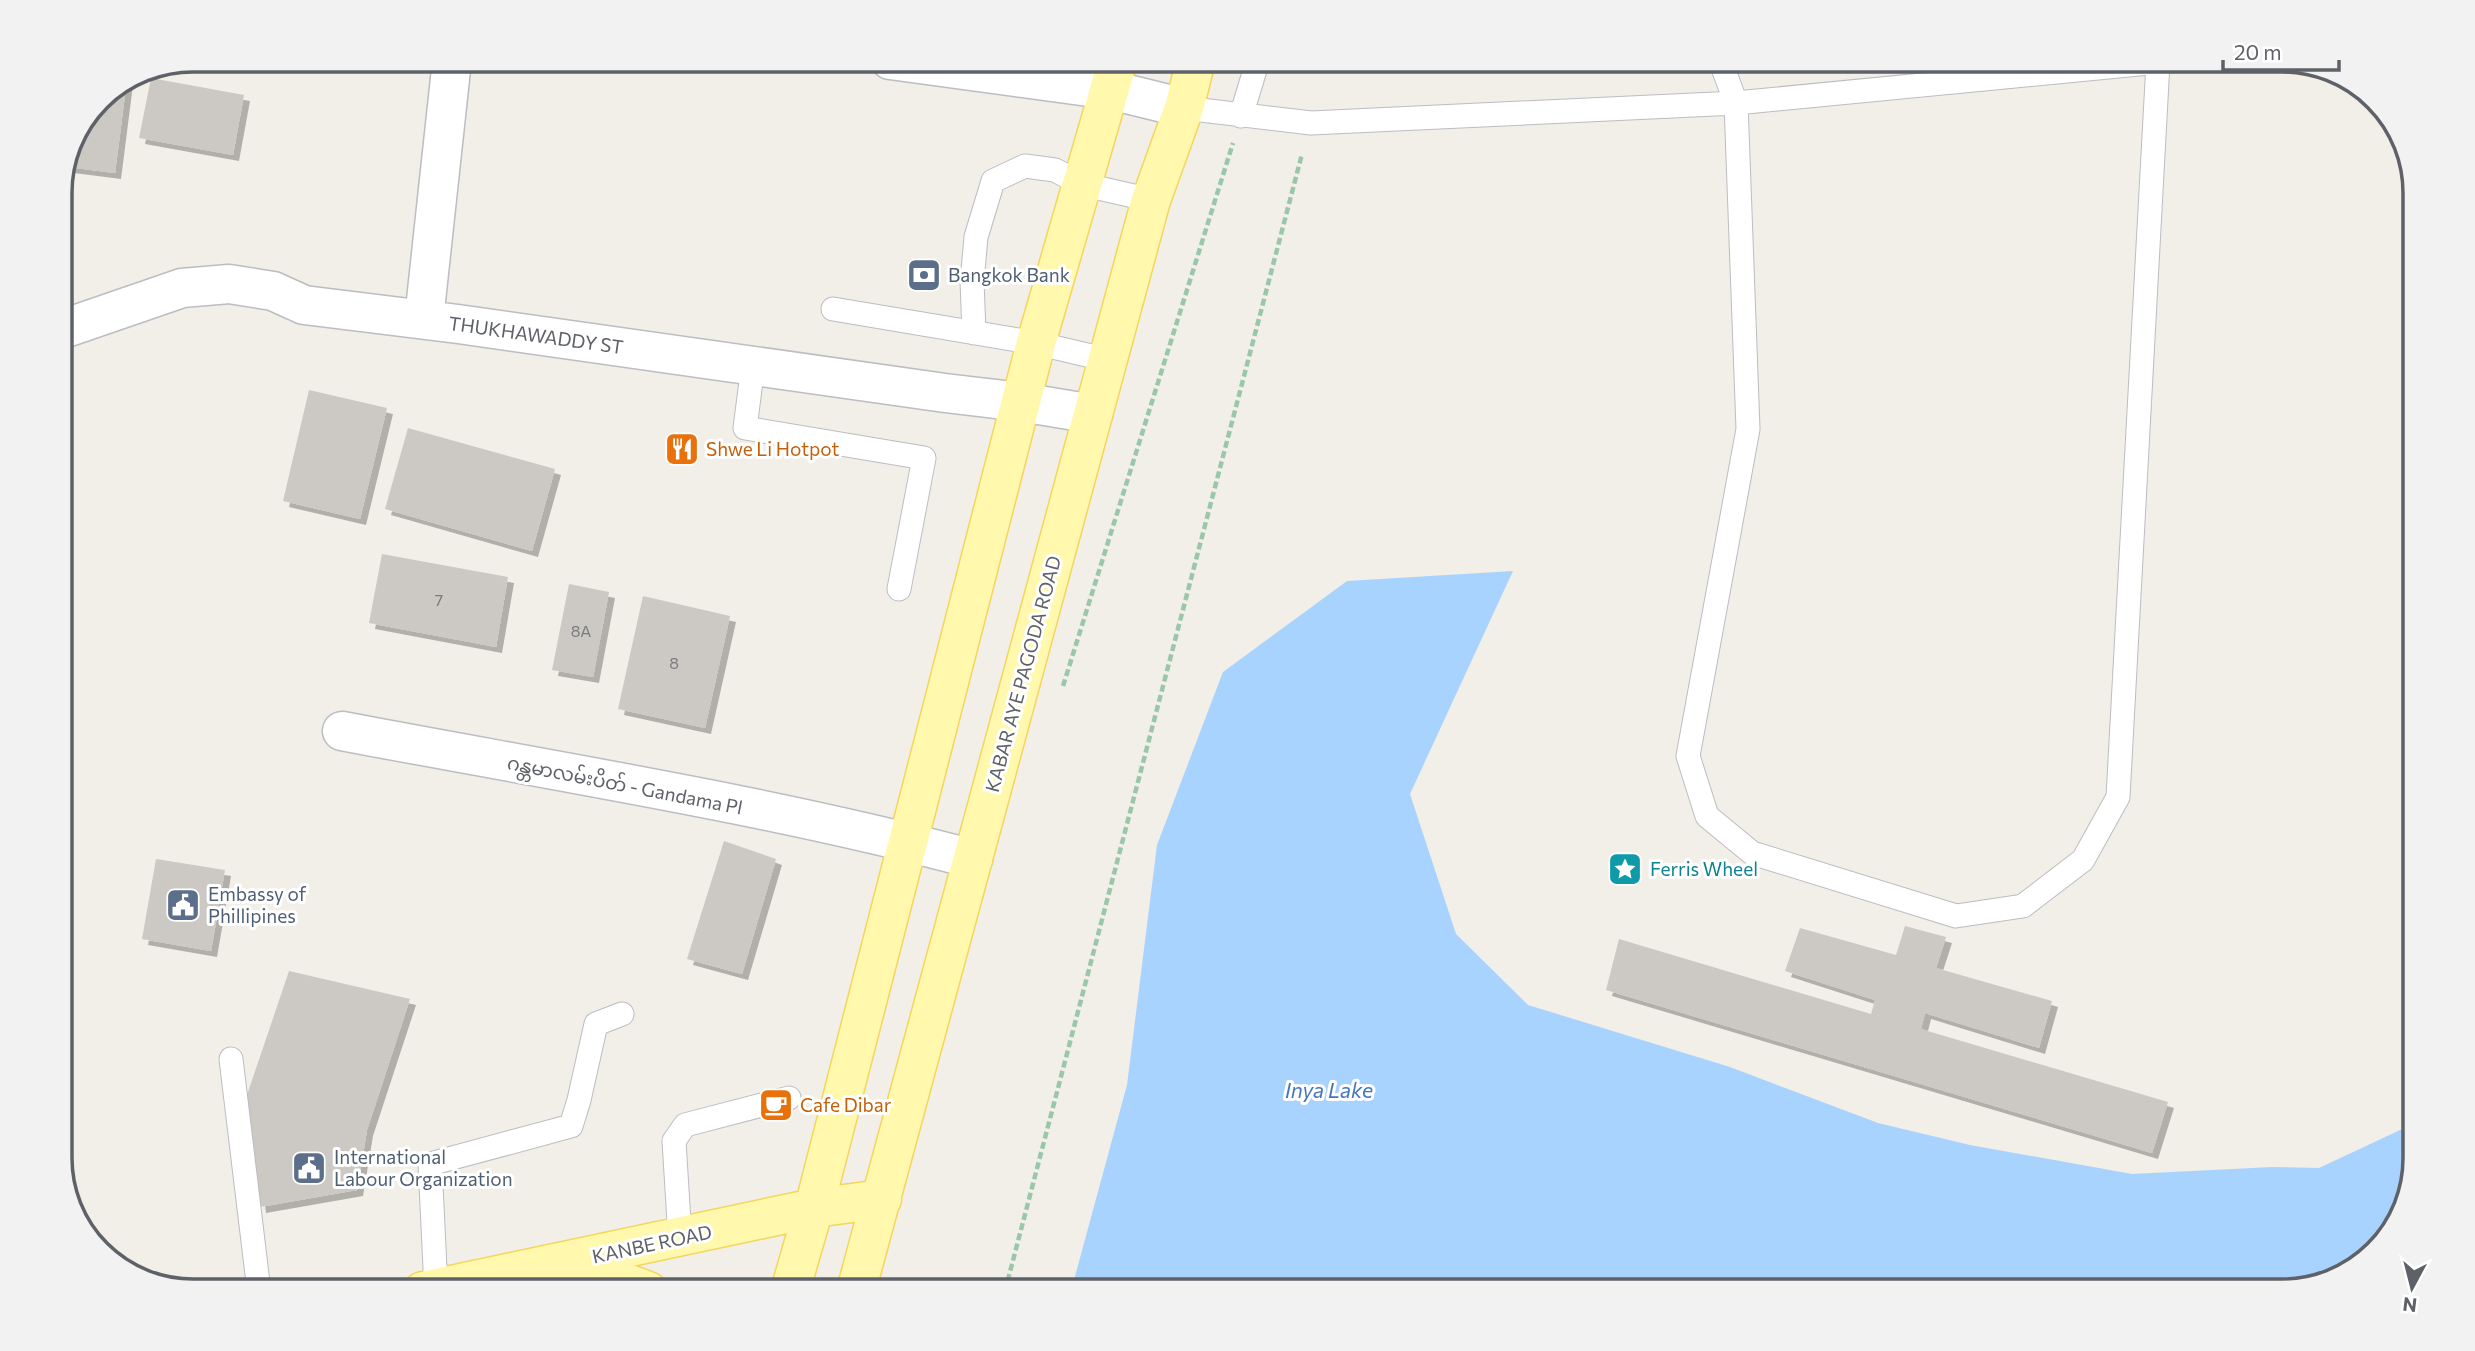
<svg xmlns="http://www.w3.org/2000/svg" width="2475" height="1351" font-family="Commissioner,'Noto Sans Myanmar',sans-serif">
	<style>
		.water { fill: #a8d3ff }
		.building { fill: #ccc9c4; filter: url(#shadow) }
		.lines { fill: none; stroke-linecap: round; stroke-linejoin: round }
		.lane-casing { stroke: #bbbdc2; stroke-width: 25 }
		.street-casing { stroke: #bbbdc2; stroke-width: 41 }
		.primary-casing { stroke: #f5d65b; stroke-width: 41 }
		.path { stroke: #9ac7aa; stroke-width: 4.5; stroke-dasharray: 7 3.5; stroke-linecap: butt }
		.lane { stroke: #fff; stroke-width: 23 }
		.street { stroke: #fff; stroke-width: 38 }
		.primary { stroke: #fff8ad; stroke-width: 38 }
		.labels { text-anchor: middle; stroke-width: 6; stroke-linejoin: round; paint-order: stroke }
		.number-label { font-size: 16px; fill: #7a7b7e }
		.service-label { font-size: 19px; fill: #4e5e75; stroke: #fff; text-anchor: start }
		.street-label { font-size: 19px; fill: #5e6167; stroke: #fff }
		.food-label { font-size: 19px; fill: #c56008; stroke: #fff; text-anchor: start }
		.culture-label { font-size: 19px; fill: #0d838f; stroke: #fff; text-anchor: start }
		.water-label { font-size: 21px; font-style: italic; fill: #4376bf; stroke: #fff }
		.rim { fill: none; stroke: #5e6167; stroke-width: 3.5 }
	</style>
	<defs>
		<filter id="shadow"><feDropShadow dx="6" dy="6" stdDeviation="0" flood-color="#0004"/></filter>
	</defs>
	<rect width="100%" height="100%" fill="#f1efe7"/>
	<!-- water -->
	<path class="water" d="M1513,571L1410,794L1456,934L1528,1005L1730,1067L1878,1123L1970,1145L2132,1174L2272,1167L2319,1168L2415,1123V1158L2402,1218L2356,1269L2283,1291H1071L1127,1085L1157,845L1223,672L1347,581Z"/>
	<!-- building -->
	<path class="building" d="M151,78L244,95L233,155L139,138Z
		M127,79L115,173L68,167L99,98Z
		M309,390L387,408L360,519L283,501Z
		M408,428L555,469L532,551L385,509Z
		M382,554L508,577L496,647L369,623Z
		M569,584L609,592L593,677L552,670Z
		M643,596L730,616L705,728L618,709Z
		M724,841L776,859L742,974L687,959Z
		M156,859L225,870L211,951L142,939Z
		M1905,926L1946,937L1936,968L2052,1001L2039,1048L1925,1013L1921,1029L2168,1102L2152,1153L1606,990L1619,939L1871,1014L1875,1000L1785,971L1800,928L1896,955Z
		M289,971L410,999L367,1130L357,1190L260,1207L246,1098Z"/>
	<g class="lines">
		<!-- lane casing -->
		<g class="lane-casing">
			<path id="lane" d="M1720,60L1736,103L1748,429L1688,756L1707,816L1752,853L1956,916L2023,906L2083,860L2118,797L2158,63
				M1184,108L1311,123L1736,103L2180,60
				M1241,116L1258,60
				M833,309L1036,343L1108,360
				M974,333L972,281L976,237L993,181L1025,166L1055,170L1081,184L1151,200
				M753,366L745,428L924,458L899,589
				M231,1059L259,1291
				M680,1238L674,1141L685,1125L789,1098
				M436,1289L430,1164L571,1126L579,1100L596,1024L622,1014"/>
		</g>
		<!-- street casing -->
		<g class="street-casing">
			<path id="street" d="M890,60L1111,90L1184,108
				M424,319L452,60
				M60,330L182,288L229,284L273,291L304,305L458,324L945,393L1021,402L1093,414
				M342,731C552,771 766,804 973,859"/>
		</g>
		<!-- primary casing -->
		<g class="primary-casing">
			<path id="primary" d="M568,1261L648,1291
				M423,1291L814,1208L882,1199
				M790,1291L814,1208L1036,343L1118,60
				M856,1291L1151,200L1184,108L1196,60"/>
		</g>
		<!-- path -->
		<path class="path" d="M1063,686L1233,143
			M1005,1291L1302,154"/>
		<!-- lane -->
		<use href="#lane" class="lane"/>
		<!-- street -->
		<use href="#street" class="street"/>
		<!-- primary -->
		<use href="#primary" class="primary"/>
	</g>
	<!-- icons -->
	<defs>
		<g id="bank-square" transform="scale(1.75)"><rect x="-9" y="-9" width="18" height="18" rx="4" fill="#5c6f8a" stroke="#fff"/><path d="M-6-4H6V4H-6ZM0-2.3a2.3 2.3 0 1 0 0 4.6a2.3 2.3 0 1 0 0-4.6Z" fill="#fff"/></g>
		<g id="restaurant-square" transform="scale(1.75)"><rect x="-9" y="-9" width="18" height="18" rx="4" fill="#e8710a" stroke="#fff"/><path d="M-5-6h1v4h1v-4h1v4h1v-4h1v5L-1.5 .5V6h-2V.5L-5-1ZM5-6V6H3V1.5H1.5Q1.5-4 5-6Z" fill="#fff"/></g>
		<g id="sight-square" transform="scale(1.75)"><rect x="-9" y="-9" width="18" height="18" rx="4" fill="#0f9aa8" stroke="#fff"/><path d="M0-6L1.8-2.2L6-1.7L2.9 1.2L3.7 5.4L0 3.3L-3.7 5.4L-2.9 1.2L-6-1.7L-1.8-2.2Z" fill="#fff"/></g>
		<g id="civic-square" transform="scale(1.75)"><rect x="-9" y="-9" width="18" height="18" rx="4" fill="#5c6f8a" stroke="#fff"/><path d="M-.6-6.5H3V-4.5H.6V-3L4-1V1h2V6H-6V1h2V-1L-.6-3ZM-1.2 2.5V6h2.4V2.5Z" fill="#fff"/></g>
		<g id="cafe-square" transform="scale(1.75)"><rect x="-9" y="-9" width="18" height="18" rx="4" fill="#e8710a" stroke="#fff"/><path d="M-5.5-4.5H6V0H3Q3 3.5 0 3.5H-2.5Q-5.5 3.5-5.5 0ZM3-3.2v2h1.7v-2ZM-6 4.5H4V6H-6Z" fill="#fff"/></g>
	</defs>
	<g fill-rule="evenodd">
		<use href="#bank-square" x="924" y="275"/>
		<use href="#restaurant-square" x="682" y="449"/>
		<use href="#sight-square" x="1625" y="869"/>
		<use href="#civic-square" x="183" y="905"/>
		<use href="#cafe-square" x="776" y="1105"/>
		<use href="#civic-square" x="309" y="1168"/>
	</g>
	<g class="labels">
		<!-- number labels -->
		<g class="number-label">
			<text x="439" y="606">7</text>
			<text x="581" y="637">8A</text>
			<text x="674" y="669">8</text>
		</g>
		<!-- service labels -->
		<g class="service-label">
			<text x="948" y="282">Bangkok Bank</text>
			<text x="208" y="901">Embassy of<tspan x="208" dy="22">Phillipines</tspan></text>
			<text x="334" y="1164">International<tspan x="334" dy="22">Labour Organization</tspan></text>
		</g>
		<!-- street labels -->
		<g class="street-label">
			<text transform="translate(536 335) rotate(8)" y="7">THUKHAWADDY ST</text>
			<text transform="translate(1023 674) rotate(-75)" y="7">KABAR AYE PAGODA ROAD</text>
			<text transform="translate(625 785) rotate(11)" y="7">ဂန္တမာလမ်းပိတ် - Gandama Pl</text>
			<text transform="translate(652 1244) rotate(-12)" y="7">KANBE ROAD</text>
		</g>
		<!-- food labels -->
		<g class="food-label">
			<text x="706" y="456">Shwe Li Hotpot</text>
			<text x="800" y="1112">Cafe Dibar</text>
		</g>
		<!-- culture labels -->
		<g class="culture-label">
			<text x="1650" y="876">Ferris Wheel</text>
		</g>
		<!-- water labels -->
		<g class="water-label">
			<text x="1329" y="1098">Inya Lake</text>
		</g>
	</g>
	<!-- crop -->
	<path d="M0 0H2475V1351H0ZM193 72H2282A121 121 0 0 1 2403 193V1158A121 121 0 0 1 2282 1279H193A121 121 0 0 1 72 1158V193A121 121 0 0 1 193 72Z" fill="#f2f2f3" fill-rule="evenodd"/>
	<path class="rim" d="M193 72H2282A121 121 0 0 1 2403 193V1158A121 121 0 0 1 2282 1279H193A121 121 0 0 1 72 1158V193A121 121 0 0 1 193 72Z"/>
	<!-- north arrow -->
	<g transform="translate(2412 1288) rotate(187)" stroke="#ffffff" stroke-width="5" paint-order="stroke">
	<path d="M0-5L12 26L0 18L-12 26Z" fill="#5e6167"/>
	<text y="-10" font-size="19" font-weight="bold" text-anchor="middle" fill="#5e6167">N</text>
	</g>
	<!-- scale -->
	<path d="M2223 60v10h116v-10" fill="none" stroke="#5e6167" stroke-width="3.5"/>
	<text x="2234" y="60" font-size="21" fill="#5e6167" stroke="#ffffff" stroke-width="5" paint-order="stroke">20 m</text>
</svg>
